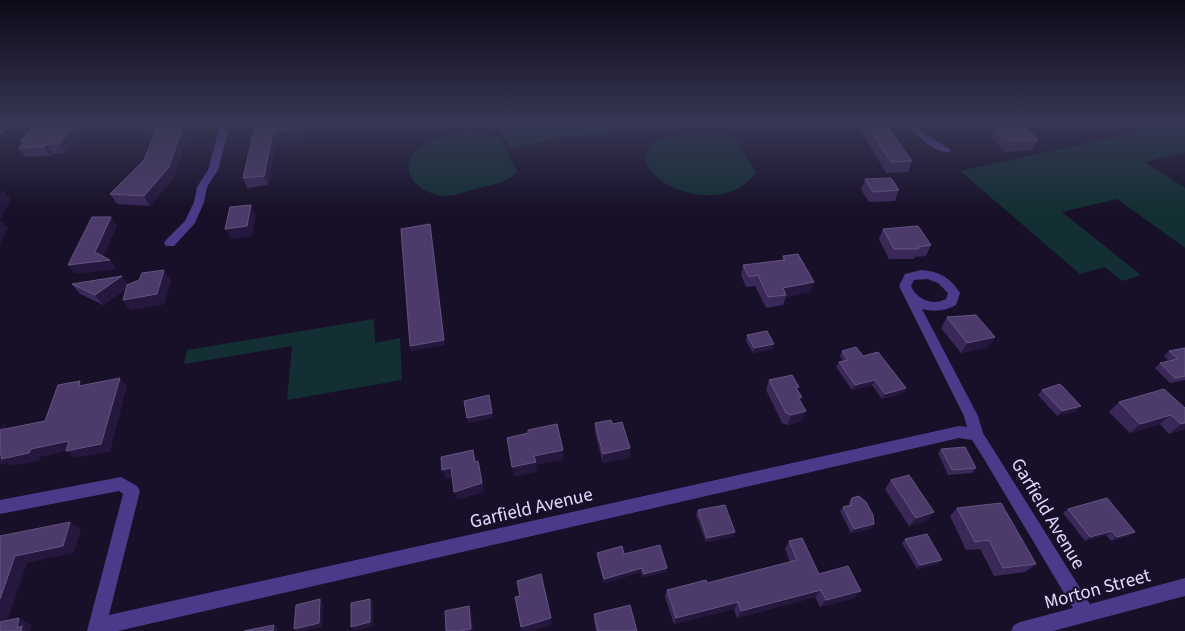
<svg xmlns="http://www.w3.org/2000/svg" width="1185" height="631" font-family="'Source Sans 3',sans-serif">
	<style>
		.green { fill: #132f33 }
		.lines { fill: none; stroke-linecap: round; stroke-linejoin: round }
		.minor { fill: #4a3a89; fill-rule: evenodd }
		.wall { fill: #3a2858 }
		.shaded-wall { fill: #25173d }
		.building { fill: #4c3b6a; stroke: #645481 }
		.labels { text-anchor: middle; stroke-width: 4.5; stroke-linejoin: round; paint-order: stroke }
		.near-street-label { font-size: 19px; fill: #e3d8ff; stroke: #181029 }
	</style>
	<rect width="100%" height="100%" fill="#181029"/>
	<!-- green -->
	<path class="green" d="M496,122H609L612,134L565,136L510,149Z
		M1185,122V152L1145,162L1185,188V248L1117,199L1062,212L1141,275L1122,281L1105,267L1080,274L960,171Z
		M469,132L500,137L517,171C507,183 495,184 480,188C470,190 456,196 446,196C417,195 393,168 421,146C435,136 453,134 469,132Z
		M721,133L736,139L756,173C716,227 608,169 660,139C668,135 708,134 721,133Z
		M374,319L375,343L400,338L402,380L287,400L292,346L184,364L187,350Z"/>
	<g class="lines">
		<!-- minor -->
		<path class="minor" d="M5,122H15L3,134L0,135V127Z
			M221,122H231L218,170L207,187L204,202L195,223L174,246H166L164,243L166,240L185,221L194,202L197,187L208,170Z
			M906,122H915L923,133L951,150L949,152C935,154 913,133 906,122Z
			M921,270C939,271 951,278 960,293L956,305C945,311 935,312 922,309L978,416L983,433L1090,604L1185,578V596L1053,631H1011L1014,625L1020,622L1073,608L984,459L972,440L959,438L118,631H87L123,494L119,491L0,514V500L121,477L137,486L140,491L109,615L959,426L967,427L964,416L899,286L905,274ZM927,279L938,283L948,293L946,299C933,306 917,300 911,286L914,280Z"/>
	</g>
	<!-- wall -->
	<path class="wall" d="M35,122H80L77,125L82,134L65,153L53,154L51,156L26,157L18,148L22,143L20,141L35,126L33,124Z
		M192,122L174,177L150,206L117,204L110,194L144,160L154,135L152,133L146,134L141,124Z
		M256,122L304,138L277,141L268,185L247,188L243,178Z
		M851,122H884L912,161L908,172L886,173L856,122Z
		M966,122H994L991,128L972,129Z
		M996,126L1038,140L1032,150L1005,152L991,136Z
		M865,179L899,190L895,201L869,202L861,190Z
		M883,229L931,245L926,256L915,257L914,259H889L879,239Z
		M783,256L814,282L810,292L786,297L783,305L766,308L755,286L746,287L741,275L743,265L782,260Z
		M171,280L164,304L130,310L123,300L126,289L103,305L80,294L72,284L129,285Z
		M947,317L995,337L988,347L961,353L941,328Z
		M747,335L773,349L753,353L746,341Z
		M1185,348V380L1170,383L1155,368L1160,363L1169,361L1164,356L1169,351Z
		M842,351L863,356L906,388L903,393L882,399L872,385L852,390L836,367L839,362L843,361L840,356Z
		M769,380L798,390L802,397L800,400L802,421L787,425L782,423L766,390Z
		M1042,390L1076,411L1057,416L1038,395Z
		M1119,402L1185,408V429L1169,434L1160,424L1130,433L1109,412Z
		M595,423L613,424L630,448V457L603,463L595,433Z
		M941,449L976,468L972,473L948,475L938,453Z
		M891,480L934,512L927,521L909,526L885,489Z
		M852,498L871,529L851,533L840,511L843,507L849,506V502Z
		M957,508L1036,564L1025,572L994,576L980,549L966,550L950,516Z
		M1068,509L1129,536L1111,541L1106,535L1085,541L1063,513Z
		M698,510L734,536L706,542L696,515Z
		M905,539L938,564L917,569L902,543Z
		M789,541L819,574L855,598L820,607L815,597L737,618L734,609L674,624L665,597L667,590L707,583L790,562L785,549Z
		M597,553L624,554L666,572L643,577L641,572L604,583L597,557Z
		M594,614L637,631H596L594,621Z"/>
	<!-- shaded-wall -->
	<path class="shaded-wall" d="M66,122H80L77,125L82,134L65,153L59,144L64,125Z
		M184,122H192L174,177L150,206L144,196Z
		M301,122H305L304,138L277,141L268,185L264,176L273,132Z
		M154,123L156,140L152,133L146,134L141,124Z
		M46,144L53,154L51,156L44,147Z
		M3,190L11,200L0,220L8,228L0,244V194Z
		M251,205L256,215L252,237L231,239L225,229Z
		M111,217L117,226L102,261L110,260L117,269L75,274L68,265L95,252Z
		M430,224L445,345L411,351L410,346Z
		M164,270L171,280L164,304L130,310L123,300Z
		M122,276L130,286L103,305L95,295Z
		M814,282L810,292L786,297V295L783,288Z
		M995,337L988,347L961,353L967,343Z
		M774,344L773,349L753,353L754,348Z
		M120,378L127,386L110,452L75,458L67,451L40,457L39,461L11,466L7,463L0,465V455L31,449Z
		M875,380L872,385L852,390L855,385Z
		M906,388L903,393L882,399L885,394Z
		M1081,406L1076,411L1057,416L1062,411Z
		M806,411L802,421L787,425L791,415Z
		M492,413L493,418L468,423L467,418Z
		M1171,415L1160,424L1130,433L1140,424Z
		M1185,423V429L1169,434L1181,424Z
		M2,424L11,432L0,430Z
		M630,448V457L603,463V454Z
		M563,450V460L536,465L537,472L514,477L512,467L534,456Z
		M478,461L481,470L484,492L457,500L454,492Z
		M451,468L454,478L446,479L442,470Z
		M934,512L927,521L909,526L916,518Z
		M70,522L81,529L74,553L27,563L4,631L0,629V599L15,556Z
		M874,524L871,529L851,533L854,529Z
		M1112,531L1106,535L1085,541L1090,537Z
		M735,532L734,536L706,542L707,538Z
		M1135,532L1129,536L1111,541L1117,537Z
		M942,560L938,564L917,569L920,565Z
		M642,568L641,572L604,583V579Z
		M667,568L666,572L643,577L644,574Z
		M821,590L815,597L737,618L741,611Z
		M861,591L855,598L820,607L826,600Z
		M320,599L323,603L322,627L305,631H296L294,629Z
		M370,599L373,602V626L354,631L351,627Z
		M738,602L734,609L674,624L676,618Z
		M469,606L471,609L473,631H461Z
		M19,618L32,625L30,631H31H21L17,628Z
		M551,618L552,625L532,631H522L521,627Z
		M274,625L278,628V631H273Z"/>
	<!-- building -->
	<path class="building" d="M35,122H66L64,125L76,124L59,144H46L44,147L18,148L25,141H20L37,123L33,124Z
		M142,122H184L169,167L144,196L110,194L144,160L156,130L151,131L154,123L141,124Z
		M256,122H301V128L273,132L264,176L243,178Z
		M865,122H884L912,161L891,162Z
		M1023,124L1038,140L1010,141L996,126Z
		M891,178L899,190L873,192L865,179Z
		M251,205L247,226L225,229L230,207Z
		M92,217H111L95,252L110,260L68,265Z
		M430,224L444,340L410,346L401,229Z
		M918,226L931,245L918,247L919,249H894L883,229Z
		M798,254L814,282L783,288L786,295L768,297L758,275L749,277L743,265L785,260L783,256Z
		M164,270L157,294L123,300L127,285L139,280L142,273Z
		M122,276L95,295L72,284Z
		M976,315L995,337L967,343L947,317Z
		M767,331L774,344L754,348L747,335Z
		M856,347L863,356L878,352L906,388L885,394L875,380L855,385L839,362L848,360L842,351Z
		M1185,348V376L1175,378L1160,363L1178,359L1169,351Z
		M792,375L799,387L796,388L802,397H798L806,411L791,415L786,413L769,380Z
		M120,378L101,444L66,451L69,441L31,449L29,453L1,459L2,455H0V430L45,421L58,385L80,381L79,386Z
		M1060,384L1081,406L1062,411L1042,390Z
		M1164,389L1185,408V423L1181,424L1171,415L1140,424L1119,402Z
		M489,395L492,413L467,418L464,401Z
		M611,420L613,424L622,422L630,448L603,454L595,423Z
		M557,424L563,450L534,456L536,462L512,467L507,438L528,433V430Z
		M965,447L976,468L952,470L941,449Z
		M473,450L475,462L478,461L482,483L454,492L451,468L442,470L441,457Z
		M909,475L934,512L916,518L891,480Z
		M859,496L866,502L873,515L874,524L854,529L843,507L851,505L852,498Z
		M1107,498L1135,532L1117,537L1112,531L1090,537L1068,509Z
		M1001,503L1036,564L1003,568L989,540L975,542L957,508Z
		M725,505L735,532L707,538L698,510Z
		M70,522L63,546L15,556L0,599V536Z
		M927,534L942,560L920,565L905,539Z
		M802,538L819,574L848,566L861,591L826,600L821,590L741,611L738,602L676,618L667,590L706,580L707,583L797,560L789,541Z
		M660,545L667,568L644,574L642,568L604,579L597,553L622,546L624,554Z
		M541,574L551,618L521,627L515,597L520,596L517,581Z
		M320,599L319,623L294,629L296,605Z
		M370,599V622L351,627V603Z
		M630,605L637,631H598L594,614Z
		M469,606L471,629L461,631H446L445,611Z
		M19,618L17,628L22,626L21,631H0V622Z
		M274,625L273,631H244Z"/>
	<!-- sky -->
	<linearGradient id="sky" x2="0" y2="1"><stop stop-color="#0d0917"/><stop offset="0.58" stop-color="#373754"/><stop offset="1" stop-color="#373754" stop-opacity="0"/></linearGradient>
	<rect width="1185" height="210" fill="url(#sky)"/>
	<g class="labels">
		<!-- near-street labels -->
		<g class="near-street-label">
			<text transform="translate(531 507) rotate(-13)" y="7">Garfield Avenue</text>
			<text transform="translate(1049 513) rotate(59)" y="7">Garfield Avenue</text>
			<text transform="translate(1097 588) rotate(-15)" y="7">Morton Street</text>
		</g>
	</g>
</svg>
